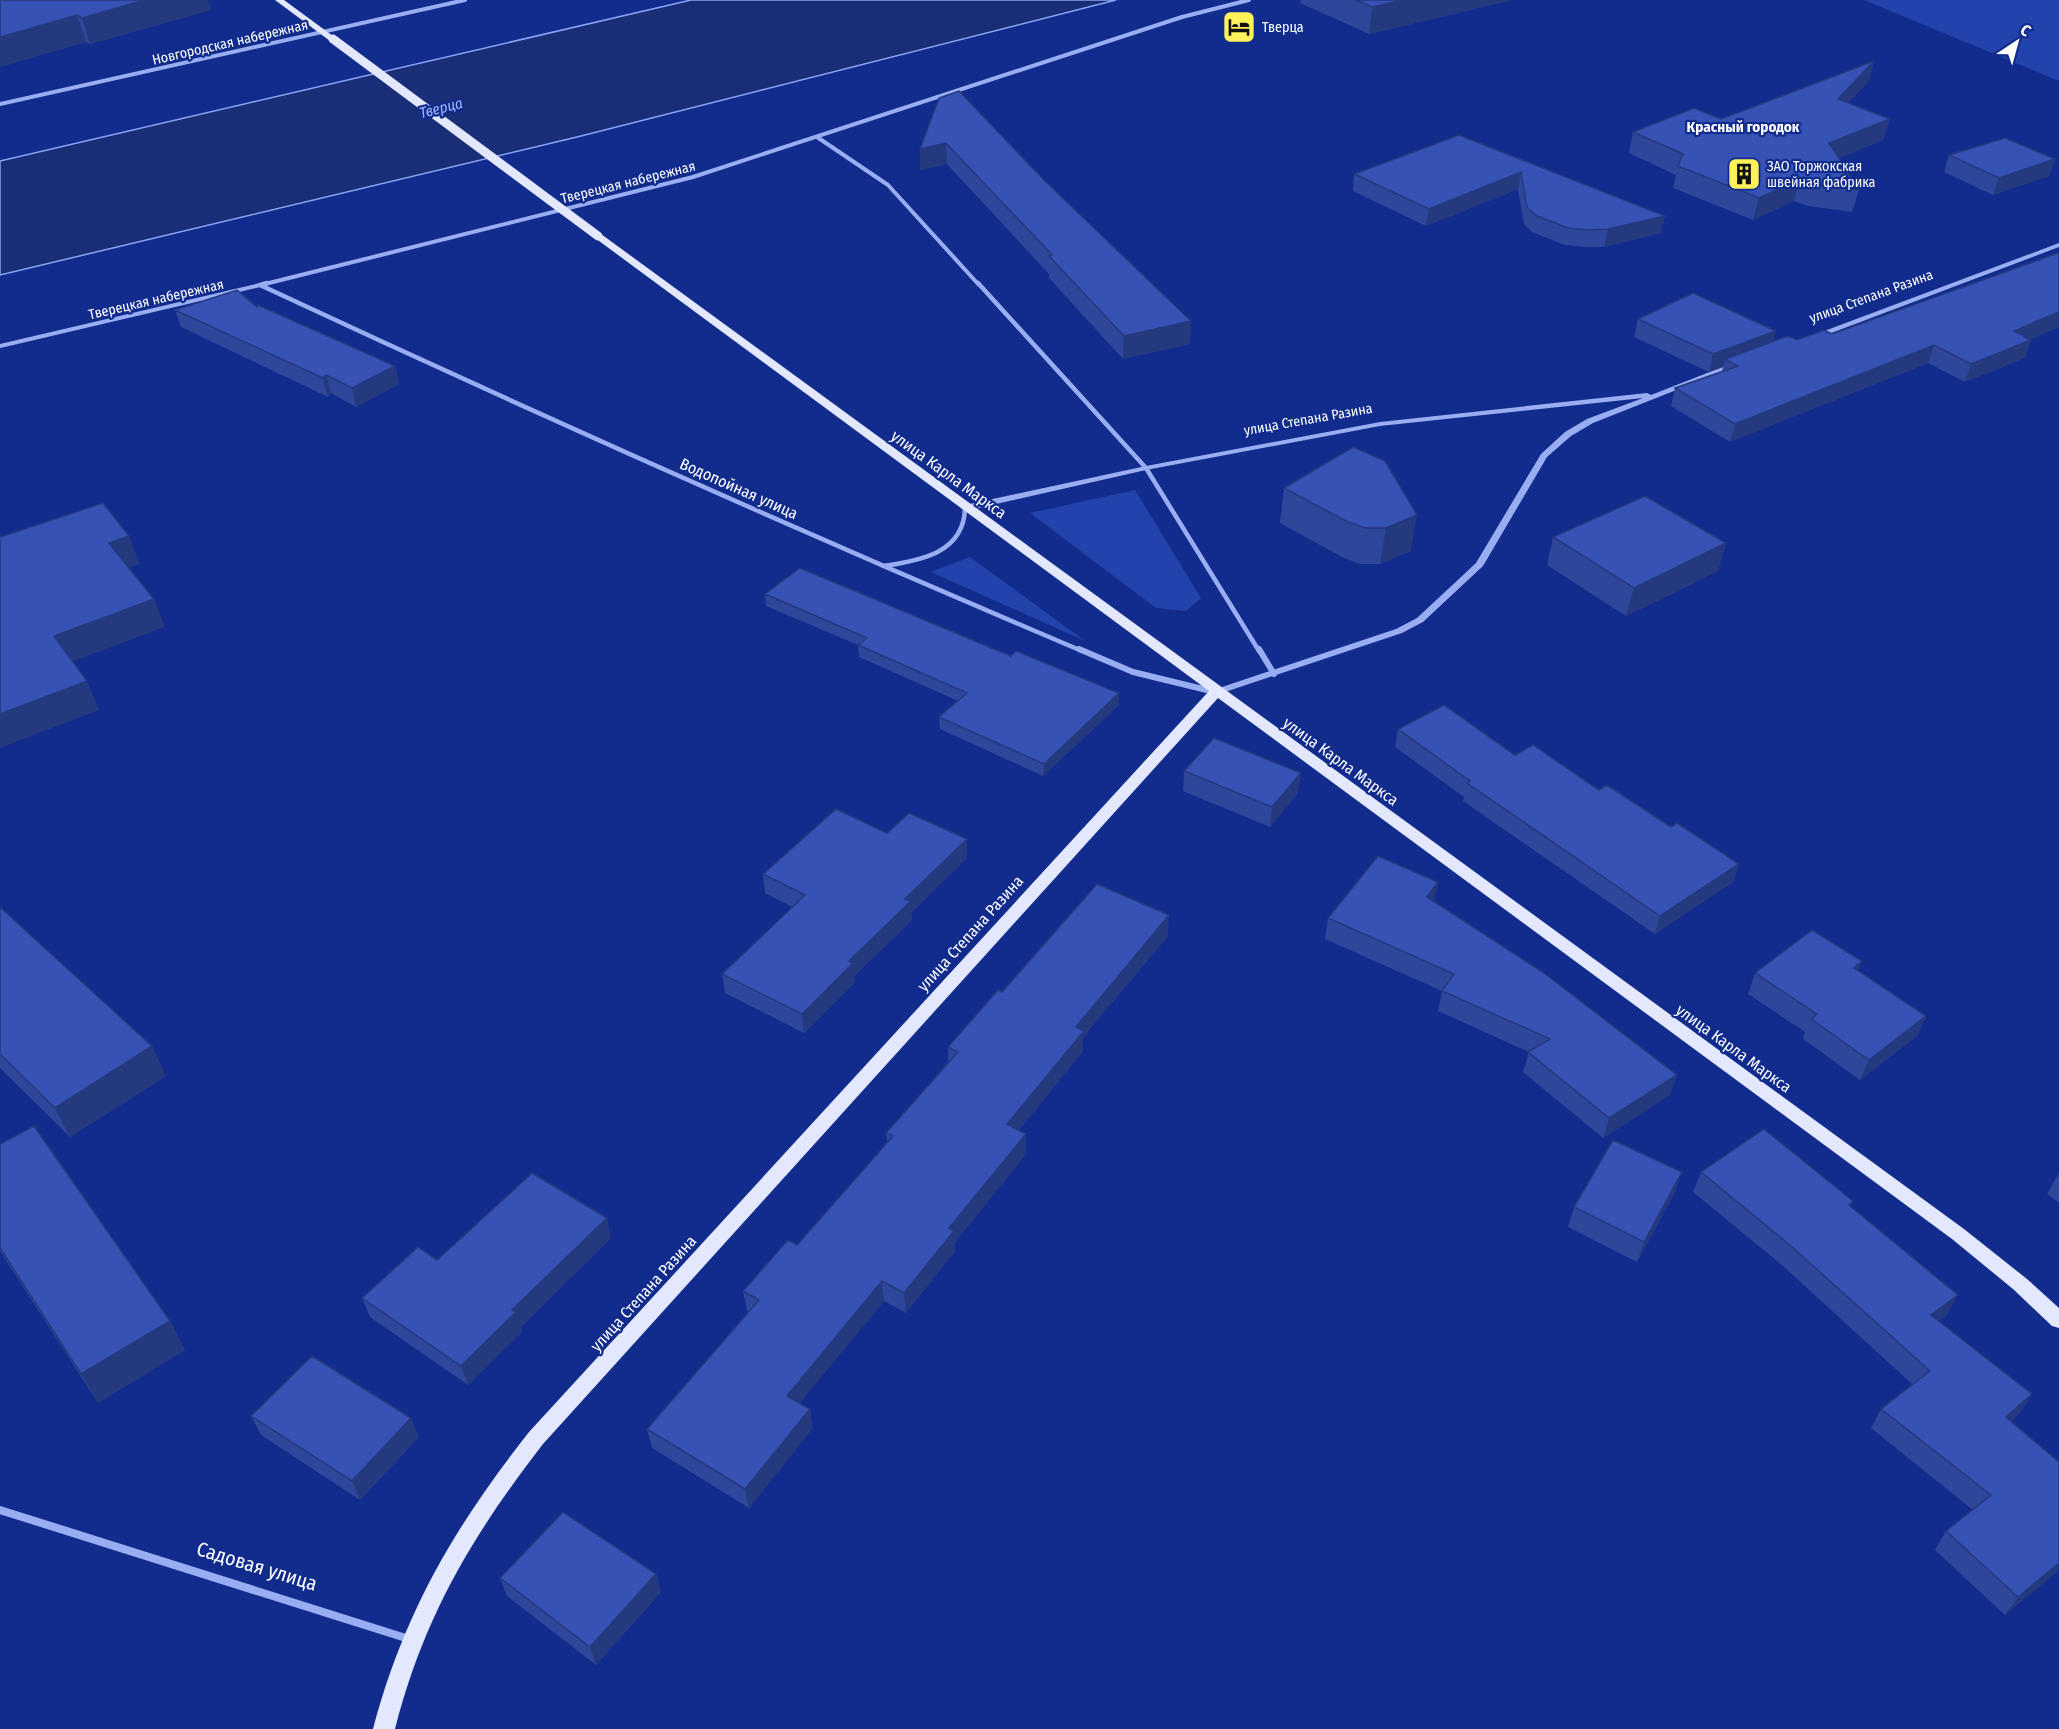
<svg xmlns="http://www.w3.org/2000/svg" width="2059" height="1729" font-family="'Fira Sans Condensed',sans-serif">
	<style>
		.green { fill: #2343ac }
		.water { fill: #192e76; stroke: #8aa5f5; stroke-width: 1.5 }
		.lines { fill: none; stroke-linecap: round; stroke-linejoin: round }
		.pedestrian { stroke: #99aef2; stroke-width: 4 }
		.minor-far3 { stroke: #99aef2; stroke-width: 4 }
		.minor-far2 { stroke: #99aef2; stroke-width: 4.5 }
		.minor-far1 { stroke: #99aef2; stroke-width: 6 }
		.minor { stroke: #99aef2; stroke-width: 8 }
		.tertiary { fill: #99aef2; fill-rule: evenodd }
		.primary { fill: #e3e8ff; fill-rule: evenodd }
		.primary-bridge { stroke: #e3e8ff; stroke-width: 9 }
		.wall { fill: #2e479b }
		.shaded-wall { fill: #25397e }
		.building { fill: #3552b4; stroke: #25397e; stroke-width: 1.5 }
		.labels { text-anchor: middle; stroke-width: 4.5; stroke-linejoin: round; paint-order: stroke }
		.far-poi-label { font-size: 14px; fill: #fff; stroke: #112c8c; text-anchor: start }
		.far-street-label { font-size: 14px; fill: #fff; stroke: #112c8c }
		.far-water-label { font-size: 15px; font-style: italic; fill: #a4b9f9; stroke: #112c8c }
		.far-neighbourhood-label { font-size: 15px; font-weight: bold; fill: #fff; stroke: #112c8c }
		.street-label { font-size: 16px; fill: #fff; stroke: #112c8c }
		.near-street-label { font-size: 20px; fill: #fff; stroke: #112c8c }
	</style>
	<rect width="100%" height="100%" fill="#112c8c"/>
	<!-- green -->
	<path class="green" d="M1864,0H2059V81Z
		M1135,490L1201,598L1186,611L1156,608L1030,513Z
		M970,557L1085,641L931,572Z"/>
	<!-- water -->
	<path class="water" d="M691,0H1116L581,136L0,275V161Z"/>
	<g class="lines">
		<!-- pedestrian -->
		<path class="pedestrian" d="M0,346L260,285"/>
		<!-- minor-far3 -->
		<path class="minor-far3" d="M0,104L465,0
			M817,137L888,185L979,285
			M261,285L693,177L1182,17L1249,0"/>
		<!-- minor-far2 -->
		<path class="minor-far2" d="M978,283L1146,468L1259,651
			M260,285C532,412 806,534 1082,651
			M260,285L267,283
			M883,566C920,561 964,553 965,508"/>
		<!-- minor-far1 -->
		<path class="minor-far1" d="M1079,649L1133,672L1215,692
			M1259,649L1274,674"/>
		<!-- minor -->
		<path class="minor" d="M0,1510L409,1639"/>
		<!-- tertiary -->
		<path class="tertiary" d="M2059,243V247L1818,338L1811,336Z
			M1730,364L1737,366L1593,423L1571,436L1547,457L1483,566L1423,622L1402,633L1216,695L1213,694L1211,692L1213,690L1396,629L1417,618L1476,563L1541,454L1565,432L1587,419L1643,398L1380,426L1146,470L965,511L961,508L965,505L1146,466L1380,422L1647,393L1651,395Z"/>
		<!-- primary -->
		<path class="primary" d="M275,0H284L337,39L330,41Z
			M595,234H601L1964,1229L2027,1279L2059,1308V1328L2052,1326L2013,1289L1952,1239L1218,698L543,1444C472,1536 424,1616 395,1729H373C404,1612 455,1526 529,1432L1209,691L595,238Z"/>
		<!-- primary-bridge -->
		<path class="primary-bridge" d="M333,39L598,236"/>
	</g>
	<!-- wall -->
	<path class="wall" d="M0,0H208L211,10L90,44L86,42L0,67Z
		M1301,0H1512L1369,34L1300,3Z
		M1874,61L1869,81L1848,103L1890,119L1883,140L1839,158L1859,190L1852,212L1808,206L1794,201L1753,220L1673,188L1676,175L1629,153L1633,132L1721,119Z
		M939,98L1190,344L1123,359L1049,278V274L947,164L920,170Z
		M1459,135L1661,233L1604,247H1585L1565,245L1532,232L1524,224L1518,189L1426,226L1353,191L1354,174Z
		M1949,155L2055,159L2049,176L1993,195L1944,172Z
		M2059,253V327L2031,339L2025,358L1965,382L1928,363L1730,442L1671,406L1675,388L1722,372L1723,367L1709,372L1634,337L1638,319L1773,341L1797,340L1832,334Z
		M257,307L395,366L399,384L356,407L331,393L328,397L181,327L175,310Z
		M1353,447L1411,551L1380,564H1360L1342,557L1280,523L1284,488Z
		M1553,537L1726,543L1718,571L1626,616L1547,565Z
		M765,594L1011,656L1119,693V705L1043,776L940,729L939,717L958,701L859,657L858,645L766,606Z
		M1398,729L1515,755L1599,790L1671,827L1739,864L1733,882L1655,934L1463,801L1464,797L1395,747Z
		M1184,771L1298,793L1270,827L1183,791Z
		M887,833L967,858L911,913L912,920L854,976L855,982L804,1033L725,993L722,974L792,907L765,893L763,874Z
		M1438,882L1434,902L1670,1095L1603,1138L1523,1072L1529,1052L1438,1011L1442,991L1325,939L1328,918Z
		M0,907L166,1076L70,1137L0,1068Z
		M1168,936L1083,1037V1051L1019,1130L1026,1134V1154L955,1242V1251L906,1313L884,1301L799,1403L810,1409L812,1429L749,1508L652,1448L647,1429L749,1312L747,1310L743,1291L797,1245L887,1142L886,1133L948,1062V1047L1002,992Z
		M1862,961L1858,970L1926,1016L1917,1036L1860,1080L1803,1039L1805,1032L1748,994L1755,973Z
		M0,1144L170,1321L185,1350L98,1403L0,1251Z
		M1682,1172L1675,1192L1637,1262L1568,1227L1574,1207Z
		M1701,1172L1851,1207L1947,1315L1939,1321L2032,1394L2020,1413L2011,1421L2059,1570L2005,1615L1935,1550L1946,1531L1973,1510L1871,1428L1881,1409L1912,1384L1783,1266L1693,1192Z
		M2059,1173V1203L2047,1194Z
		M611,1238L521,1327L522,1332L468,1385L370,1317L362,1298L437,1260Z
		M251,1416L419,1437L360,1500L261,1435Z
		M656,1574L661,1592L596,1665L507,1596L500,1578Z"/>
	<!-- shaded-wall -->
	<path class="shaded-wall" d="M145,0H208L211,10L90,44L82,18Z
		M1402,0H1512L1369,34L1372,7Z
		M77,15L86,42L0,67V37Z
		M1874,61L1869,81L1832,120L1838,99Z
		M1890,119L1883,140L1823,165L1829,143Z
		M946,143L947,164L920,170V149Z
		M2055,159L2049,176L1993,195L1999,178Z
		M1521,172L1518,189L1426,226L1429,209Z
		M1800,179L1794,201L1753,220L1759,198Z
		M1665,216L1661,233L1604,247L1608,229Z
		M2059,312V327L2008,349L2014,331Z
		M1191,321L1190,344L1123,359L1124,336Z
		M1776,331L1771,349L1725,359L1723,367L1709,372L1713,354Z
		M2031,340L2025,358L1965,382L1971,364Z
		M1934,345L1928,363L1730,442L1735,424Z
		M395,366L399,384L356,407L352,388Z
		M326,375L331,393L328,397L323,378Z
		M1417,515L1411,551L1380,564L1386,528Z
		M129,536L140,564L120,571L109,543Z
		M1726,543L1718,571L1626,616L1634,588Z
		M154,599L165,627L66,664L54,636Z
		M87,681L99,710L0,748V714Z
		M1119,693V705L1043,776L1044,764Z
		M1301,773L1298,793L1270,827L1272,807Z
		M967,839V858L911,913L912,920L854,976L855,982L804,1033L802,1014L905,899Z
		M1739,864L1733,882L1655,934L1660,916Z
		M1438,882L1434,902L1427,897Z
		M1169,915L1168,936L1083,1037V1051L1007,1144V1124L1076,1027Z
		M1862,961L1854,981V968Z
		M1926,1016L1917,1036L1860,1080L1869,1060Z
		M152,1046L166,1076L70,1137L55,1108Z
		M1677,1075L1670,1095L1603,1138L1609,1118Z
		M1026,1134V1154L955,1242V1251L906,1313L904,1293L949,1228Z
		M1682,1172L1675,1192L1637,1262L1644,1242Z
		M607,1218L611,1238L521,1327L522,1332L468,1385L461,1366L512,1310Z
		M882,1281L884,1301L790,1415L787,1396Z
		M1958,1295L1947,1315L1920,1335L1931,1315Z
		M170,1321L185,1350L98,1403L81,1374Z
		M2032,1394L2020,1413L1994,1436L2006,1417Z
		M810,1409L812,1429L749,1508L745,1489Z
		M411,1418L419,1437L360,1500L352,1481Z
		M2059,1563V1570L2005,1615L2018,1597Z
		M656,1574L661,1592L596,1665L590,1647Z"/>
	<!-- building -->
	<path class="building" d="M0,0H145L82,18L77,15L0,37Z
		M1356,0H1402L1372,7Z
		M1874,61L1838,99L1890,119L1829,143L1859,190L1814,184L1800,179L1759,198L1678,166L1683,154L1633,132L1694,108L1721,119Z
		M959,91L1045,181L1191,321L1124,336L1049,256L1052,255L946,143L920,149L939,98Z
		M1459,135L1665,216L1608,229L1588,230L1568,228L1535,215L1527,207L1521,172L1429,209L1354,174Z
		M2005,138L2055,159L1999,178L1949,155Z
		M2058,253H2059V312L2014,331L2031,340L1971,364L1934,345L1735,424L1675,388L1738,366L1725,359L1788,336L1797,340L1824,330L1832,334Z
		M237,290L257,307L258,305L395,366L352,388L326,375L323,378L175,310Z
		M1693,293L1776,331L1713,354L1638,319Z
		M1353,447L1385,461L1417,515L1386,528H1365L1346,521L1284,488Z
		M1645,496L1726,543L1634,588L1553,537Z
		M103,503L129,536L109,543L154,599L54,636L87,681L0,714V537Z
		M800,568L1011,656L1016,651L1119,693L1044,764L939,717L967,693L858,645L867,638L765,594Z
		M1444,705L1515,755L1533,745L1599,790L1607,785L1671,827L1677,823L1739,864L1660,916L1467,783L1470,781L1398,729Z
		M1214,738L1301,773L1272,807L1184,771Z
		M836,809L887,833L909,813L967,839L905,899L911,901L849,961L853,963L802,1014L722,974L805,895L763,874Z
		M1378,856L1438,882L1427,897L1544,973L1677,1075L1609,1118L1528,1052L1550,1039L1442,991L1454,974L1328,918Z
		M1097,884L1169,915L1076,1027L1084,1031L1007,1124L1026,1134L949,1228L954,1231L904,1293L882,1281L787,1396L810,1409L745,1489L647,1429L759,1300L743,1291L788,1240L797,1245L893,1136L886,1133L958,1052L948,1047L998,990L1002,992Z
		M0,907L152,1046L55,1108L0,1054Z
		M1812,930L1862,961L1854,968L1926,1016L1869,1060L1811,1019L1817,1014L1755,973Z
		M34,1126L170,1321L81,1374L0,1248V1144Z
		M1764,1129L1853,1201L1849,1205L1958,1295L1931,1315L2032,1394L2006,1417L2059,1462V1563L2018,1597L1946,1531L1991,1495L1881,1409L1930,1371L1791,1246L1701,1172Z
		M1613,1140L1682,1172L1644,1242L1574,1207Z
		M532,1173L607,1218L512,1310L516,1312L461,1366L362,1298L418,1247L437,1260Z
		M312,1356L411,1418L352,1481L251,1416Z
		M563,1512L656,1574L590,1647L500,1578Z"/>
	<!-- icons -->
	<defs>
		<g id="hotel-square" transform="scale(1.725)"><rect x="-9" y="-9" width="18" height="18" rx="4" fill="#fff359" stroke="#112c8c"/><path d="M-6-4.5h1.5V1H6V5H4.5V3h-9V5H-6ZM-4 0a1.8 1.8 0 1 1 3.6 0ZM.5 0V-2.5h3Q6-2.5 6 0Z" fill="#111"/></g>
		<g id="building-square" transform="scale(1.725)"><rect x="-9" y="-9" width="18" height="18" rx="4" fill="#fff359" stroke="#112c8c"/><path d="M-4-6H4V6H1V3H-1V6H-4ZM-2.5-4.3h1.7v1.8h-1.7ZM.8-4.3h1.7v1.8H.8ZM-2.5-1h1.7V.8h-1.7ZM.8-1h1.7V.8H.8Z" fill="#111"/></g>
	</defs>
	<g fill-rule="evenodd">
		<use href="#hotel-square" x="1239" y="27"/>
		<use href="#building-square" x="1744" y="174"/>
	</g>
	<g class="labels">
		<!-- far-poi labels -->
		<g class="far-poi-label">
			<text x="1262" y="32">Тверца</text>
			<text x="1767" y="171">ЗАО Торжокская<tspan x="1767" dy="16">швейная фабрика</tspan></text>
		</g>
		<!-- far-street labels -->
		<g class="far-street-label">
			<text transform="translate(230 42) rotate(-13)" y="5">Новгородская набережная</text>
			<text transform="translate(628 182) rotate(-14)" y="5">Тверецкая набережная</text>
			<text transform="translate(1871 296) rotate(-20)" y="5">улица Степана Разина</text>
			<text transform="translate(156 299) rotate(-13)" y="5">Тверецкая набережная</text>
			<text transform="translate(1308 419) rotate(-10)" y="5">улица Степана Разина</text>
		</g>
		<!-- far-water labels -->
		<g class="far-water-label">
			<text transform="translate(441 108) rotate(-14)" y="5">Тверца</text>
		</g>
		<!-- far-neighbourhood labels -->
		<g class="far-neighbourhood-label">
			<text x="1743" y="132">Красный городок</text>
		</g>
		<!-- street labels -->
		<g class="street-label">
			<text transform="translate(949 474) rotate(36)" y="6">улица Карла Маркса</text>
			<text transform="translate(739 488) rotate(24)" y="6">Водопойная улица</text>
			<text transform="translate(1341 761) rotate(36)" y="6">улица Карла Маркса</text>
			<text transform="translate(970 933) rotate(-48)" y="6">улица Степана Разина</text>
			<text transform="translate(1734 1048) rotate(36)" y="6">улица Карла Маркса</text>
			<text transform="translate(643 1293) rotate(-48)" y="6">улица Степана Разина</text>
		</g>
		<!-- near-street labels -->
		<g class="near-street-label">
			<text transform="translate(257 1566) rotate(17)" y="7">Садовая улица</text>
		</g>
	</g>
	<!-- north arrow -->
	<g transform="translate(2017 42) rotate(36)" stroke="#112c8c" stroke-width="4.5" paint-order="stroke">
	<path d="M0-4.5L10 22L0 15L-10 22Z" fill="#ffffff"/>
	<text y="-9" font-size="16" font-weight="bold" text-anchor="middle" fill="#ffffff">С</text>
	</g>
</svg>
